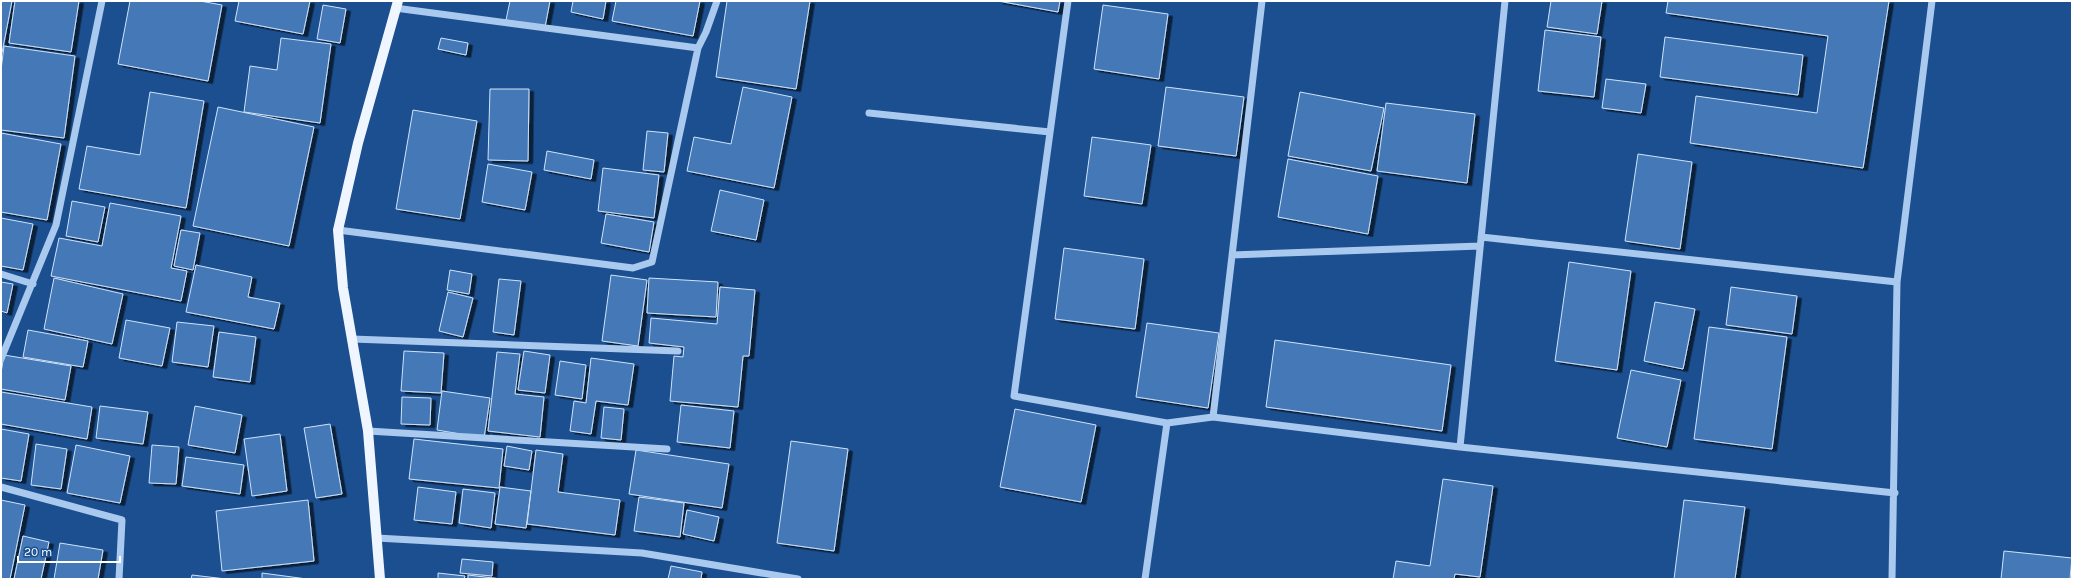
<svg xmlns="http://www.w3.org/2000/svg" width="2073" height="580" font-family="Karla,sans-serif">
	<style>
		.building { fill: #4478b7; stroke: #cfe3fa; filter: url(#shadow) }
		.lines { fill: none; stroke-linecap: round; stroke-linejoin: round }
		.minor { stroke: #a9c9ee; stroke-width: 7 }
		.major { stroke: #f0f6ff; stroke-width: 10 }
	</style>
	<defs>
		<filter id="shadow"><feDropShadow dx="4.5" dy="2.5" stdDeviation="0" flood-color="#0009"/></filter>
	</defs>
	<rect width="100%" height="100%" fill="#1b4f8f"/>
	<!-- building -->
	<path class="building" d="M1,1H12L1,58Z
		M15,1H79L71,52L9,43Z
		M130,1H200L222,5L208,81L118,64Z
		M239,1H310L303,34L235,21Z
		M510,1H550L545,27L506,20Z
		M573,1H606L603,19L571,12Z
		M616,1H700L693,36L612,21Z
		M727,1H810L796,89L716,77Z
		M998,1H1060L1058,12Z
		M1551,1H1602L1597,34L1547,27Z
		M1668,1H1889L1863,168L1690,143L1696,96L1817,113L1828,36L1666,13Z
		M323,5L346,9L340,43L317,39Z
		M1103,5L1168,14L1159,79L1094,69Z
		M1545,30L1601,37L1594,97L1538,91Z
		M1665,37L1803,55L1798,95L1660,77Z
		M281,38L331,44L320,123L244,112L250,66L277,70Z
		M441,38L468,43L466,55L438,49Z
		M4,46L75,56L64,138L1,130V70Z
		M1606,79L1646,84L1641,113L1602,108Z
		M743,87L792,97L774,188L687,171L694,137L731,144Z
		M1166,87L1244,97L1236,156L1158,146Z
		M490,89H529L528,161L488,160Z
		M150,92L204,101L186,208L79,189L87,146L140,155Z
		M1300,92L1384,108L1371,171L1288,156Z
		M1386,103L1475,114L1467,183L1377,171Z
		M218,107L314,127L289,246L193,226Z
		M413,110L477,121L460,219L396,209Z
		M647,131L668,133L664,172L643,170Z
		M1,133L61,144L47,220L1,212Z
		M1092,137L1151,145L1142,204L1084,196Z
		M547,151L594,160L591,179L544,170Z
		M1638,154L1692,162L1680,249L1625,241Z
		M1288,159L1378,176L1368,234L1278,217Z
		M488,164L532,172L525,210L482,202Z
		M603,168L659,175L654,218L598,211Z
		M720,190L764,200L756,240L711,231Z
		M72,201L105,207L98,242L66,236Z
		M110,203L181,216L171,268L187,271L181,301L51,276L59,238L102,246Z
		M606,214L654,222L649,252L601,243Z
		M1,218L33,224L23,270L1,266Z
		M181,230L200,233L193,270L174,266Z
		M1064,248L1144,259L1135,329L1055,319Z
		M1569,262L1631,271L1617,370L1555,361Z
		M196,265L252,277L248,297L280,303L274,329L186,312Z
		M450,270L472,274L469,294L447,290Z
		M611,275L647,280L638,346L602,341Z
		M54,278L123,294L112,344L44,329Z
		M649,278L718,282L716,317L647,313Z
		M499,279L521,281L514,335L493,332Z
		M1,282L13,284L7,313L1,311Z
		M720,287L755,290L749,356H743L738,407L670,401L674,356L683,357L684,347L649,343L651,318L717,324Z
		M1731,287L1797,296L1792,334L1726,325Z
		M448,292L473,298L463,337L439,331Z
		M1655,302L1695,309L1683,369L1644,361Z
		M126,320L170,328L162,366L119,358Z
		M177,322L214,326L208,367L172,362Z
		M1147,323L1219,333L1208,408L1136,397Z
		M1709,327L1787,337L1772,449L1694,439Z
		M28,330L88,341L83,367L23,357Z
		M219,332L256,337L250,382L213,377Z
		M1275,340L1451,365L1442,431L1266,407Z
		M404,351L444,353L441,393L401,391Z
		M524,351L550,355L545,393L518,390Z
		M497,352L520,354L515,394L544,397L540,437L488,431Z
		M4,355L71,366L65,400L1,389V373Z
		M591,358L634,364L628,405L596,401L591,434L570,431L574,401L586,403Z
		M560,361L586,365L582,399L555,395Z
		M1631,370L1681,380L1667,447L1617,438Z
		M442,391L490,398L484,438L437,430Z
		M1,392L92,407L87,439L1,424Z
		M402,397L431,398L430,425L401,424Z
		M681,405L734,411L730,448L677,442Z
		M100,406L148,412L143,444L96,438Z
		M195,406L242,415L235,453L188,445Z
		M604,407L624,409L621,440L601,438Z
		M1015,409L1096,425L1081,502L1000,487Z
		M330,424L342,494L316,498L304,428Z
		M1,429L29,434L21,481L1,478Z
		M280,434L287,491L252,496L244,439Z
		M414,439L503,449L499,488L409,479Z
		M791,441L848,449L834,551L777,543Z
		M36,444L67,449L61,489L31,485Z
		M76,445L130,456L120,503L67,493Z
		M152,445L179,447L176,484L149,483Z
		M507,446L532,451L529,470L504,466Z
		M536,450L563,454L558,492L620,500L615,535L527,524Z
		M636,450L729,464L722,508L629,494Z
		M186,457L244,465L240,494L182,486Z
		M1443,479L1493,486L1480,577L1455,574L1454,579H1393L1396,561L1430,566Z
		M418,487L456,492L452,524L414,520Z
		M500,487L531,491L526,528L495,524Z
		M463,489L495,493L491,528L459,523Z
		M639,497L684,503L680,537L634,531Z
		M1,500L25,505L10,579H1Z
		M308,500L314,561L222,571L216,511Z
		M1684,500L1745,507L1735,579H1674Z
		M687,510L719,517L714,541L683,534Z
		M23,536L49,542L41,579H14Z
		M60,543L103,550L98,579H54Z
		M2004,551L2072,558L2070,579H2001Z
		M462,559L493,562L492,576L460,573Z
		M671,566L702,572L701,579H668Z
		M262,573L307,579H262Z
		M438,573L465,576L464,579H438Z
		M192,575L226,579H191Z
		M468,575L501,579H468Z"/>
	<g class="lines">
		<!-- minor -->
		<path class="minor" d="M1068,1L1014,396L1167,423
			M1262,1L1213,417L1460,447L1895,493
			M395,8L698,48L706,32L717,1
			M869,113L1050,132
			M338,230L633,268L652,262L698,48
			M1481,237L1897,282
			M1232,255L1480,246
			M1,274L33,284
			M352,339L678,351
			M1,359L56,225L102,1
			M368,431L667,449
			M1460,447L1505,1
			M1,487L122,520L119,579
			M377,538L642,553L798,579
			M1145,579L1167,423L1213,417
			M1892,579L1897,282L1932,1"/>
		<!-- major -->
		<path class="major" d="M380,579L368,431L343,288L338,230L358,143L398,1"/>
	</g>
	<!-- border -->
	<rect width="2073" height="580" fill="none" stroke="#ffffff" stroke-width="4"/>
	<!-- scale -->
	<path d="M18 556v6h102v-6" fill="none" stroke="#ffffff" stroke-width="2"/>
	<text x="24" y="556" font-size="12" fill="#ffffff" stroke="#1b4f8f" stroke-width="3" paint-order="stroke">20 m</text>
</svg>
